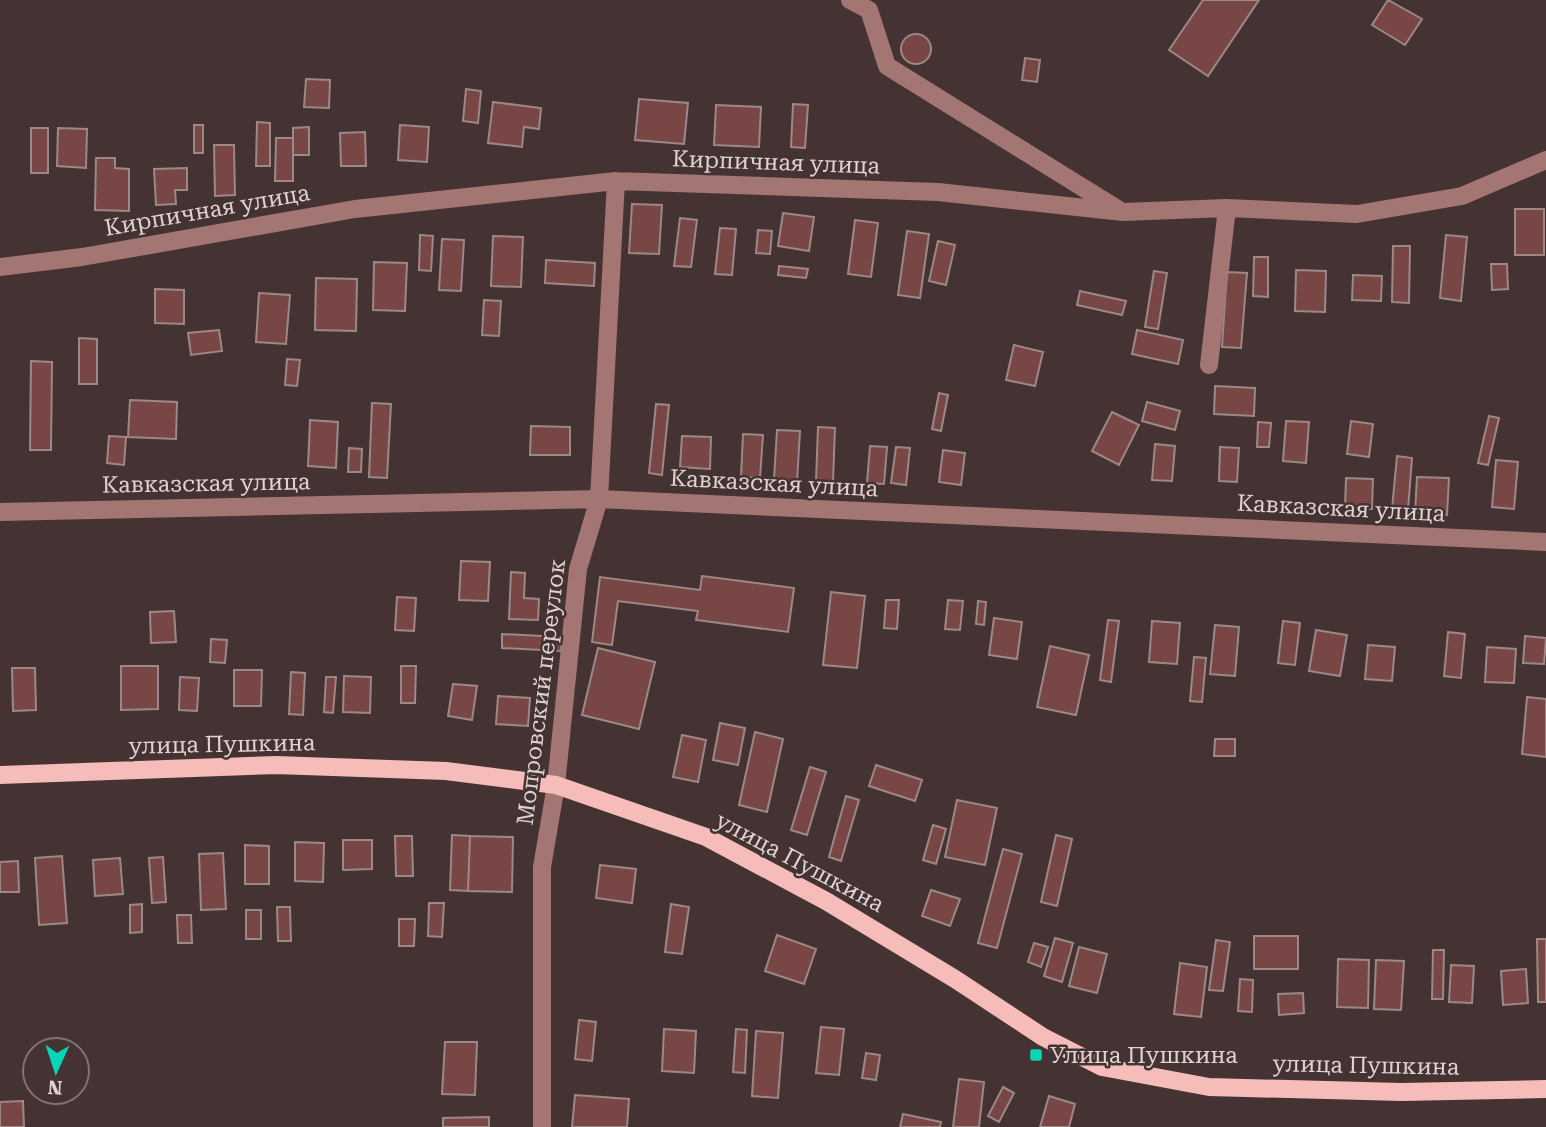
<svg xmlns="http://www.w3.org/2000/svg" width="1546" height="1127" font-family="'Roboto Serif',serif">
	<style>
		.building { fill: #784645; stroke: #9c8887; stroke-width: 2 }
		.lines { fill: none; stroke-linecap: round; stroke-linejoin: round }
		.minor { stroke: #a37573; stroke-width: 18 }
		.major { stroke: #f5bcba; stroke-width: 18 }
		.poi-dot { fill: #06d5b6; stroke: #443332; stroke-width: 2.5 }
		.labels { text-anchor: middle; stroke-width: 5; stroke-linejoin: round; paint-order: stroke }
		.street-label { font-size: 23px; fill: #ded2d2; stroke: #443332 }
		.poi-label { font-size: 23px; fill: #ded2d2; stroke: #443332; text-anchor: start }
	</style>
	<rect width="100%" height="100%" fill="#443332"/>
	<!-- building -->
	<path class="building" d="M1203,0H1259L1208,76L1169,50Z
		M1388,0L1422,19L1405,45L1372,25Z
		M901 49a15 15 0 1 1 30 0a15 15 0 1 1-30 0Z
		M1025,58L1040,60L1037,82L1022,80Z
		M306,79L330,80L329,108L304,107Z
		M466,89L481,91L478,123L463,121Z
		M639,99L688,103L684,144L635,140Z
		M493,102L541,108L539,129L524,127L522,147L488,143Z
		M793,104L808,105L805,148L791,147Z
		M716,105L761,107L759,147L714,145Z
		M257,122L270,123V166H256Z
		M194,125H203V153H194Z
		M400,125L429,127L427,162L398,160Z
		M309,127V155H293V128Z
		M31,128H48V173H31Z
		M58,128L87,129L86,168L57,166Z
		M365,132L366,166H341L340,133Z
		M276,138H293V181H275Z
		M214,145H234L235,195L215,196Z
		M96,158H115V168L129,169V211L95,210Z
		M187,168V190H175L176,204L156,205L154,169Z
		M632,204L662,205L659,254L629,253Z
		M1515,209H1544V255H1515Z
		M783,213L814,217L809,251L778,246Z
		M680,218L697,220L691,267L674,266Z
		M855,220L878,223L871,277L848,274Z
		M720,228L736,229L732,275L715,274Z
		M758,230L772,231L770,254L756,253Z
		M907,231L929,234L920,298L898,295Z
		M420,235L433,236L431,271L419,270Z
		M1446,235L1467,237L1461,301L1440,298Z
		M493,236L523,237L521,287L491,286Z
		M442,239L464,240L461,291L439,290Z
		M938,241L955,245L946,285L929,281Z
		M1393,246H1410L1409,303L1392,302Z
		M1254,257H1268V297L1253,296Z
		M546,260L595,263L594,286L545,283Z
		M374,262L407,263L405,311L373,310Z
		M1491,264H1507L1508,289L1492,290Z
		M779,266L808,269L806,278L778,275Z
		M1296,270L1326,271L1325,312L1295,311Z
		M1154,271L1167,273L1158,329L1145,327Z
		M1227,272L1247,273L1241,348L1222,347Z
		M1353,275L1382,276L1381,301L1352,300Z
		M316,278L357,279L356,331L315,330Z
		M155,289L184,290V324L155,323Z
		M1080,291L1126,301L1122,315L1077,305Z
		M259,293L290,295L286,344L256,342Z
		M484,300L501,301L499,336L482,335Z
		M219,330L222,351L191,355L188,333Z
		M1137,330L1183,340L1178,364L1132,354Z
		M79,338L97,339V384H79Z
		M1014,345L1043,352L1035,386L1006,380Z
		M287,359L300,360L297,386L285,385Z
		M31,361L52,362L51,450H30Z
		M1215,386L1255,388L1254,416L1214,414Z
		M939,393L948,395L941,431L932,429Z
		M130,400L177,402L176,439L128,437Z
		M1147,402L1180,411L1175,430L1142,421Z
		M372,403L391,404L387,478L369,477Z
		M656,404L669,405L662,475L649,473Z
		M1112,412L1139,425L1119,465L1092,451Z
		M1489,416L1499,418L1488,465L1478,463Z
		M310,420L338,422L336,468L308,466Z
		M1286,421L1309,422L1306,463L1283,461Z
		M1351,421L1373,424L1369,457L1347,454Z
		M1258,422L1271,423L1269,447H1257Z
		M531,426L570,427V455H530Z
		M818,427L835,428L833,482L816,481Z
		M777,430L800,431L797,482L774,480Z
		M743,434L763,435L760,478L741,477Z
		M109,436L126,437L124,465L107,463Z
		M682,436L711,437L710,469L680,467Z
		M1155,444L1175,446L1172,481L1152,480Z
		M870,446L887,447L884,484L867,483Z
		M896,447L910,448L906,485L891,483Z
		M1220,447L1239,448L1237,482L1219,481Z
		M349,448L362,449L361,472H348Z
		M943,450L965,453L961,485L939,482Z
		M1397,456L1412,458L1408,510L1392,509Z
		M1496,460L1518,462L1514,509L1492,507Z
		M1417,477L1449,478L1447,515L1415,513Z
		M1346,478L1373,479L1372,509L1345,508Z
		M461,561L490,562L488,601L459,600Z
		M511,572L525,573L524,598L539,599L538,620L509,619Z
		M702,576L794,588L788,632L696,620L698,611L618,601L612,645L592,642L600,577L700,590Z
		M831,592L865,596L857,668L823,665Z
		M397,597L416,598L414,631L395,630Z
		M886,600H899L897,629L884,628Z
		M948,600L963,601L960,630L945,629Z
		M978,601L986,602L984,625L976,624Z
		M174,611L176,642L151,643L150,612Z
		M994,618L1022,622L1017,659L989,655Z
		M1108,620L1119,621L1111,682L1100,680Z
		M1152,621L1180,623L1177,664L1149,662Z
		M1283,621L1300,623L1295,665L1278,663Z
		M1215,625L1239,627L1235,676L1210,674Z
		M1316,630L1347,635L1340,676L1309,671Z
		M1448,632L1465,634L1461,678L1444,676Z
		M502,634L562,637L561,651L502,648Z
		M1525,636L1546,638L1544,664L1523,663Z
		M211,639L227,640L225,663L210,662Z
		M1368,645L1395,647L1392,681L1365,679Z
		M1050,646L1089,655L1076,715L1037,707Z
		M1487,647L1516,649L1514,683L1485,682Z
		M598,648L655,662L639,729L582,715Z
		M1194,657L1206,658L1202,702L1190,701Z
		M121,666H158V709L121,710Z
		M401,666H416L415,703H401Z
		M12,668H35L36,710L13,711Z
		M234,670H262L261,706H234Z
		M291,672L305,673L303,715L289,714Z
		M344,676L371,677L370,713L343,712Z
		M180,677L199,678L197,711L179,710Z
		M326,677H336L333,713L324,712Z
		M453,684L477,686L472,720L448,716Z
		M498,696L530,698L528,726L496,724Z
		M1527,697L1546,699V757L1522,754Z
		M720,723L745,728L738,765L713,760Z
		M755,732L783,739L767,812L739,805Z
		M682,735L706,740L698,782L673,777Z
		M1215,739H1235V756H1214Z
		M876,765L922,780L915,801L869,786Z
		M810,767L826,772L807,835L791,830Z
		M846,796L859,800L841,861L829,857Z
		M957,800L997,808L985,865L945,857Z
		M933,825L946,829L936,864L923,860Z
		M452,835L470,836L468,891L450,890Z
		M1056,835L1072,839L1057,906L1041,902Z
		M395,836H412L413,876H396Z
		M470,836L513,837L512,892L468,891Z
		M343,840H372V869L343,870Z
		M295,842L324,843L323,882L295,881Z
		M245,845L269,846V884H245Z
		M1003,849L1022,854L997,948L978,943Z
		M223,853L226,909L201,910L199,854Z
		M62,856L67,923L39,925L35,858Z
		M163,857L166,902L152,903L149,858Z
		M120,858L123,894L95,896L93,860Z
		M18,861L19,892H0V862Z
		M600,865L636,869L632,903L596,898Z
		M931,890L960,899L950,926L922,916Z
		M429,903H444L442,937L428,936Z
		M142,904V932L130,933V905Z
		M671,904L689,907L682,954L665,952Z
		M277,907H290L291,941H278Z
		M246,910H261V939H246Z
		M177,915H191L192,943H178Z
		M399,919H415L414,946H399Z
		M777,935L816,949L804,984L765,971Z
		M1254,936H1298V969H1254Z
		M1055,938L1073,943L1062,982L1044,976Z
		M1537,939H1546V1002H1538Z
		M1216,940L1230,942L1223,991L1209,990Z
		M1034,943L1048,947L1041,967L1028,962Z
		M1079,947L1107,954L1097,993L1069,986Z
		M1433,950H1444L1443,999H1432Z
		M1338,959L1369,960L1368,1008L1337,1007Z
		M1376,960L1404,961L1401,1010L1374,1009Z
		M1180,963L1207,967L1201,1017L1174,1014Z
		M1451,965L1474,966L1472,1003L1449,1002Z
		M1526,969L1528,1003L1503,1005L1501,971Z
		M1240,979L1253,980L1252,1012L1238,1011Z
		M1303,993L1304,1013L1279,1015L1278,994Z
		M579,1020L596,1022L592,1061L575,1059Z
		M821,1027L844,1029L839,1075L816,1073Z
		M664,1029L696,1031L694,1073L662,1071Z
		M736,1029L747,1030L745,1073L733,1072Z
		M756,1031L783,1033L778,1098L752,1096Z
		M445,1042H477L475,1095L442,1094Z
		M866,1053L880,1055L876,1080L862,1078Z
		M959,1079L984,1082L979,1127H953Z
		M1003,1087L1014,1093L999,1122L988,1116Z
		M575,1095L629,1099L627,1127H572Z
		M1049,1096L1075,1104L1069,1127H1040Z
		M23,1101L24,1127H0V1102Z
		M903,1114L941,1122L940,1127H900Z
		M489,1117V1127H443V1118Z"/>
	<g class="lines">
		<!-- minor -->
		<path class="minor" d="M850,0L869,10L887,66L1119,210
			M0,267L82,257L355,209L616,181L938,192L1123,212L1227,208L1357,214L1462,196L1546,160
			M1209,365L1227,208
			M0,512L599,499L1546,542
			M542,1127V867L556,785L578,569L599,499L616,181"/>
		<!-- major -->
		<path class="major" d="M0,775L276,765L446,771L556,785L706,837L826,901L955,979L1043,1037L1102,1067L1209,1087L1402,1092L1546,1089"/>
	</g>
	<!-- markers -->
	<rect class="poi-dot" x="1029" y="1048" width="14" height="14" rx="3.5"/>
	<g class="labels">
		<!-- street labels -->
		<g class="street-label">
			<text transform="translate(776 162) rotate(2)" y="8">Кирпичная улица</text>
			<text transform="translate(207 210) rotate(-10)" y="8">Кирпичная улица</text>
			<text transform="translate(206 483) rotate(-1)" y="8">Кавказская улица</text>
			<text transform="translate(774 483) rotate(3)" y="8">Кавказская улица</text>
			<text transform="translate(1341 508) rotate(3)" y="8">Кавказская улица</text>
			<text transform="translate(541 692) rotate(-83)" y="8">Мопровский переулок</text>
			<text transform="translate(222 744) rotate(-1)" y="8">улица Пушкина</text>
			<text transform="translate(800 862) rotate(28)" y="8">улица Пушкина</text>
			<text transform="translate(1366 1065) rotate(1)" y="8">улица Пушкина</text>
		</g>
		<!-- poi labels -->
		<g class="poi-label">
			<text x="1050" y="1063">Улица Пушкина</text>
		</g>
	</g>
	<!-- north arrow -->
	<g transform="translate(56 1071) rotate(183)"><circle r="33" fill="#443332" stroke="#827372" stroke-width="2"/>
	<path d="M0-5L12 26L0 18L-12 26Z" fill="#06d5b6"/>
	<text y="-10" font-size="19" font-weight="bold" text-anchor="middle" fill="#ded2d2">N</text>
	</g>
</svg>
